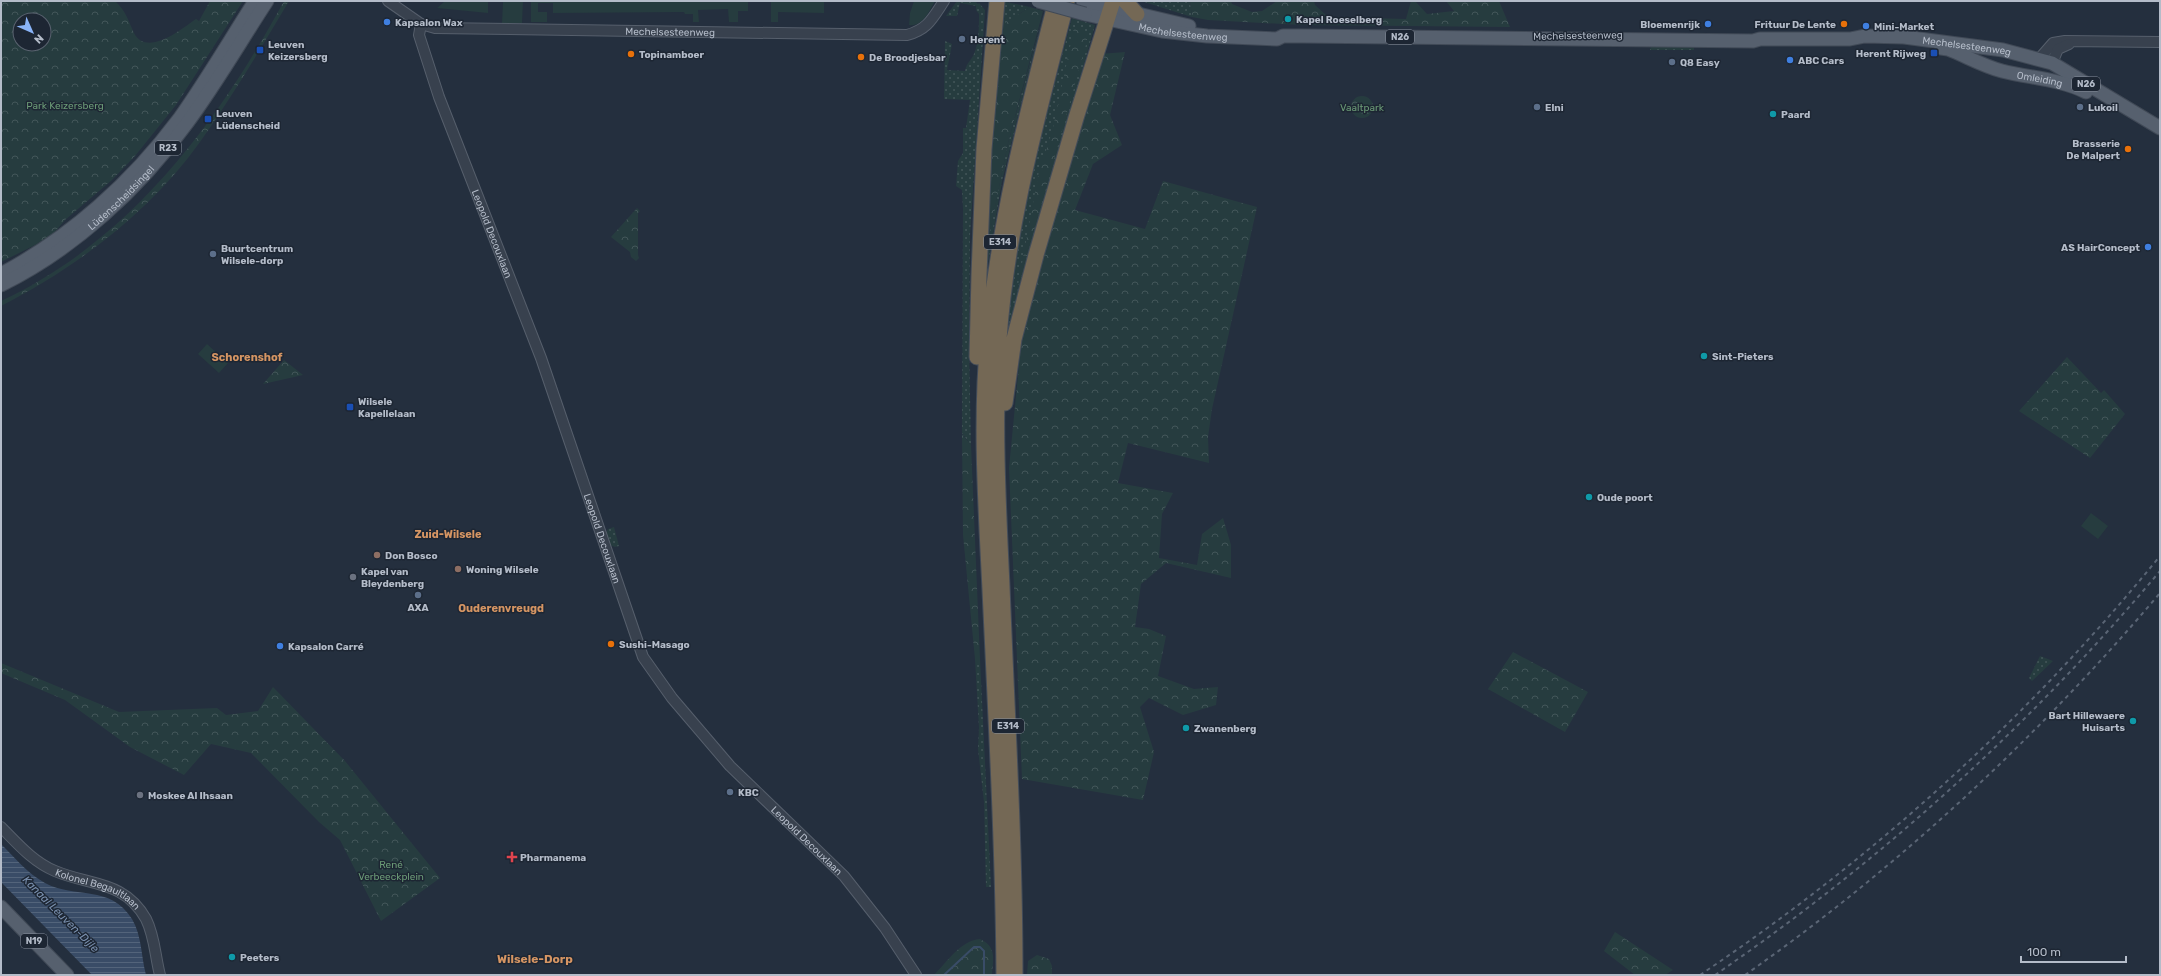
<svg xmlns="http://www.w3.org/2000/svg" width="2161" height="976" font-family="Rubik,sans-serif">
	<style>
		.grass { fill: url(#grass-dots) }
		.forest { fill: url(#forest-crowns); fill-rule: evenodd }
		.garden { fill: #263c3f }
		.water { fill: url(#water-rules) }
		.lines { fill: none; stroke-linecap: round; stroke-linejoin: round }
		.stream { stroke: #394c67; stroke-width: 2 }
		.minor-casing { stroke: #565f6c; stroke-width: 12 }
		.major-casing { stroke: #414a57; stroke-width: 15 }
		.highway-casing { stroke: #434c59; stroke-width: 17 }
		.minor { stroke: #38414e; stroke-width: 10 }
		.major { stroke: #56606e; stroke-width: 13 }
		.highway { stroke: #746855; stroke-width: 15 }
		.rail { stroke: #5a6575; stroke-width: 2; stroke-dasharray: 4 4; stroke-linecap: butt }
		.major-bridge-casing { stroke: #414a57; stroke-width: 15; stroke-linecap: butt }
		.major-bridge { stroke: #56606e; stroke-width: 13 }
		.culture-dot { fill: #0f9aa8; stroke: #1d2633; stroke-width: 1.5 }
		.shop-dot { fill: #3f7fe0; stroke: #1d2633; stroke-width: 1.5 }
		.food-dot { fill: #e8710a; stroke: #1d2633; stroke-width: 1.5 }
		.service-dot { fill: #5c6f8a; stroke: #1d2633; stroke-width: 1.5 }
		.transit-dot { fill: #1a4fb4; stroke: #1d2633; stroke-width: 1.5 }
		.education-dot { fill: #8d6e63; stroke: #1d2633; stroke-width: 1.5 }
		.worship-dot { fill: #6b7280; stroke: #1d2633; stroke-width: 1.5 }
		.health-dot { fill: #e0444e; stroke: #1d2633; stroke-width: 1.5 }
		.labels { text-anchor: middle; stroke-width: 3; stroke-linejoin: round; paint-order: stroke }
		.shield { fill: #1d2633; stroke: #878f9c; stroke-width: 1 }
		.shield-label { font-size: 9px; font-weight: bold; fill: #b4bcc9 }
		.poi-label { font-size: 10px; font-weight: bold; fill: #b4bcc9; stroke: #1d2633; text-anchor: start }
		.street-label { font-size: 10px; fill: #b4bcc9; stroke: #1d2633 }
		.park-label { font-size: 10px; fill: #6b9a76; stroke: #1d2633 }
		.neighbourhood-label { font-size: 11px; font-weight: bold; fill: #d59563; stroke: #1d2633 }
		.water-label { font-size: 11px; font-style: italic; fill: #7c92b1; stroke: #1d2633 }
		.quarter-label { font-size: 12px; font-weight: bold; fill: #d59563; stroke: #1d2633 }
	</style>
	<defs>
		<pattern id="grass-dots" width="8" height="8" patternUnits="userSpaceOnUse"><rect width="8" height="8" fill="#263c3f"/><path d="M2 2h.1M6 6h.1" fill="none" stroke="#435659" stroke-width="1.8" stroke-linecap="round"/></pattern>
		<pattern id="forest-crowns" width="20" height="18" patternUnits="userSpaceOnUse"><rect width="20" height="18" fill="#263c3f"/><path d="M2 6a3 3 0 1 1 6 0M12 15a3 3 0 1 1 6 0" fill="none" stroke="#435659"/></pattern>
		<pattern id="water-rules" width="6" height="5" patternUnits="userSpaceOnUse"><rect width="6" height="5" fill="#394c67"/><path d="M0 2.5h6" fill="none" stroke="#53647b"/></pattern>
	</defs>
	<rect width="100%" height="100%" fill="#242f3e"/>
	<!-- grass -->
	<path class="grass" d="M957,1H975L978,4L979,3L985,10L970,235L969,346L971,445L962,433L963,209L962,190L956,186L958,161L963,153V128H966L970,100L944,99L945,41L952,44L947,70L965,71C967,62 971,61 974,54C979,42 979,27 979,14L976,10V6L960,3L957,16H946Z
		M1001,1L1030,7L1019,14L990,231L1008,143L1044,11L1002,181L984,288Z
		M1141,1H1190L1192,17Z
		M1072,18L1095,25L1006,342C1013,232 1044,124 1072,18Z
		M1651,46H1694V50H1650Z
		M614,527L619,546L615,547L610,545L606,533L608,529Z
		M2040,656L2053,661L2032,681L2029,678Z
		M975,659H980L991,887H986L984,802L978,749L979,728Z"/>
	<!-- forest -->
	<path class="forest" d="M1,1H115C126,11 128,20 134,33C147,58 183,28 196,19L199,21L210,1H243L176,105L135,156L112,180L65,220L53,234L35,245L1,262ZM20,20H44V44H20Z
		M284,1H289C261,48 232,97 200,142C150,212 77,267 1,306V301C130,241 218,123 284,1Z
		M1190,1H1231L1232,4L1252,12L1262,11L1277,1H1314L1315,5L1328,17L1406,19L1411,1H1415L1427,14L1454,11L1446,1H1499L1510,27L1302,25L1208,20L1192,17Z
		M1030,7L1043,11L1008,143L990,232L986,233L994,99L1002,25Z
		M1079,26L1087,33V41L1016,296L1041,160L1044,157L1053,128L1074,28Z
		M1125,52L1110,115L1122,145L1093,164L1075,210L1145,229L1163,181L1257,207L1212,409L1208,437L1209,463L1128,443L1118,483L1173,493L1162,514L1159,558L1197,565L1202,534L1223,518L1231,545V578L1166,563L1141,584L1135,627L1149,629L1166,636L1158,676L1194,689L1218,687L1216,705L1183,715L1149,698L1140,707L1154,752L1143,800L1022,779L1009,468L1021,344L1041,261L1100,54Z
		M1351 107a11 11 0 1 1 22 0a11 11 0 1 1-22 0Z
		M637,208L640,211L638,213V255L639,258L636,261L631,257L630,252L611,237Z
		M2067,357L2101,393L2104,390L2125,414L2090,458L2019,411Z
		M284,360L303,375L263,384Z
		M962,434L971,445L980,659H975L963,535Z
		M1513,652L1588,692L1565,732L1488,689Z
		M1,663L119,712L217,708L226,715L258,711L273,687L345,761L440,878L381,921L340,840L319,822L251,753L211,744L184,775L130,747L65,700L1,673Z
		M1615,932L1673,970L1665,975H1635L1604,951Z
		M980,939C997,947 993,958 992,975H934C948,961 960,941 980,939Z
		M1037,955L1049,959L1052,966V975H1027L1028,961Z"/>
	<!-- garden -->
	<path class="garden" d="M445,1H523L522,23H502L503,2H488V13L437,8Z
		M531,1H748V11H738V22H729L728,9L698,10L699,22H693V14H685L684,12L553,13V3H538V12H547V22H531Z
		M771,1H824V13L778,12V22H771Z
		M914,1H935C929,11 923,27 909,25L910,13Z
		M207,344L228,363L219,373L198,354Z
		M2091,513L2108,526L2098,539L2081,526Z
		M403,865L410,874L401,881L394,872Z"/>
	<!-- water -->
	<path class="water" d="M1,844C15,858 27,873 45,883C75,899 110,884 132,919C142,936 141,956 146,975H92L1,882Z"/>
	<g class="lines">
		<!-- stream -->
		<path class="stream" d="M944,975L974,947H980L984,951V975"/>
		<!-- minor casing -->
		<g class="minor-casing">
			<g id="minor">
				<path id="s1" d="M388,1L421,24L435,28L907,35C928,29 932,19 944,1"/>
				<path id="s2" d="M421,24L419,35L439,97L541,358L643,657L672,698L730,766L844,876L885,928L916,975"/>
				<path d="M2039,59L2053,43L2065,41L2160,42"/>
				<path d="M2052,63L2058,49L2069,44"/>
				<path id="s3" d="M1,827C17,843 33,862 55,871C90,886 124,880 146,919C155,937 155,956 160,975"/>
			</g>
		</g>
		<!-- major casing -->
		<g class="major-casing">
			<g id="major">
				<path d="M1083,1L1189,26"/>
				<path id="s4" d="M1085,14L1162,31L1207,36L1277,39L1283,36H1302L1753,41L1760,39H1850L1865,36L1904,37L2003,50L2052,63L2160,128"/>
				<path id="s5" d="M1941,48L1948,49C1966,56 1983,66 2002,71C2030,78 2060,79 2086,92"/>
				<path d="M1,274C71,237 132,182 179,119C206,81 230,40 255,1"/>
				<path id="s6" d="M1,285C74,249 139,189 187,123C216,84 240,42 267,1"/>
				<path d="M1,907L67,975"/>
			</g>
		</g>
		<!-- highway casing -->
		<g class="highway-casing">
			<path id="highway" d="M1125,1L1137,14
				M977,357L979,275L984,149L997,1
				M1005,403L1014,339L1036,255L1076,118L1113,1
				M1004,975C1003,847 996,719 990,590C986,507 980,422 988,339C998,224 1027,113 1056,1
				M1015,975C1015,845 1007,715 1002,586C998,503 994,421 999,339C1007,224 1039,112 1067,1"/>
		</g>
		<!-- minor -->
		<use href="#minor" class="minor"/>
		<!-- major -->
		<use href="#major" class="major"/>
		<!-- highway -->
		<use href="#highway" class="highway"/>
		<!-- rail -->
		<path class="rail" d="M1700,975C1873,859 2028,718 2160,556
			M1715,975C1881,861 2030,726 2160,571
			M1745,975C1899,867 2038,737 2160,593"/>
		<!-- major-bridge casing -->
		<g class="major-bridge-casing">
			<path id="major-bridge" d="M1038,1L1085,14"/>
		</g>
		<!-- major-bridge -->
		<use href="#major-bridge" class="major-bridge"/>
	</g>
	<!-- markers -->
	<g class="culture-dot">
		<circle cx="1288" cy="19" r="4"/>
		<circle cx="1773" cy="114" r="4"/>
		<circle cx="1704" cy="356" r="4"/>
		<circle cx="1589" cy="497" r="4"/>
		<circle cx="2133" cy="721" r="4"/>
		<circle cx="1186" cy="728" r="4"/>
		<circle cx="232" cy="957" r="4"/>
	</g>
	<g class="shop-dot">
		<circle cx="387" cy="22" r="4"/>
		<circle cx="1708" cy="24" r="4"/>
		<circle cx="1866" cy="26" r="4"/>
		<circle cx="1790" cy="60" r="4"/>
		<circle cx="2148" cy="247" r="4"/>
		<circle cx="280" cy="646" r="4"/>
	</g>
	<g class="food-dot">
		<circle cx="1844" cy="24" r="4"/>
		<circle cx="631" cy="54" r="4"/>
		<circle cx="861" cy="57" r="4"/>
		<circle cx="2128" cy="149" r="4"/>
		<circle cx="611" cy="644" r="4"/>
	</g>
	<g class="service-dot">
		<circle cx="962" cy="39" r="4"/>
		<circle cx="1672" cy="62" r="4"/>
		<circle cx="1537" cy="107" r="4"/>
		<circle cx="2080" cy="107" r="4"/>
		<circle cx="213" cy="254" r="4"/>
		<circle cx="418" cy="595" r="4"/>
		<circle cx="730" cy="792" r="4"/>
	</g>
	<g class="transit-dot">
		<rect x="256" y="46" width="8" height="8" rx="2"/>
		<rect x="1930" y="49" width="8" height="8" rx="2"/>
		<rect x="204" y="115" width="8" height="8" rx="2"/>
		<rect x="346" y="403" width="8" height="8" rx="2"/>
	</g>
	<g class="education-dot">
		<circle cx="377" cy="555" r="4"/>
		<circle cx="458" cy="569" r="4"/>
	</g>
	<g class="worship-dot">
		<circle cx="353" cy="577" r="4"/>
		<circle cx="140" cy="795" r="4"/>
	</g>
	<path class="health-dot" d="M510 851h4v4h4v4h-4v4h-4v-4h-4v-4h4z"/>
	<g class="labels">
		<!-- shield labels -->
		<g class="shield">
			<rect x="1386" y="30" width="28" height="14" rx="3"/>
			<rect x="2072" y="77" width="28" height="14" rx="3"/>
			<rect x="155" y="141" width="26" height="14" rx="3"/>
			<rect x="984" y="235" width="32" height="14" rx="3"/>
			<rect x="992" y="719" width="32" height="14" rx="3"/>
			<rect x="21" y="934" width="26" height="14" rx="3"/>
		</g>
		<g class="shield-label">
			<text x="1400" y="40">N26</text>
			<text x="2086" y="87">N26</text>
			<text x="168" y="151">R23</text>
			<text x="1000" y="245">E314</text>
			<text x="1008" y="729">E314</text>
			<text x="34" y="944">N19</text>
		</g>
		<!-- poi labels -->
		<g class="poi-label">
			<text x="1296" y="23">Kapel Roeselberg</text>
			<text x="395" y="26">Kapsalon Wax</text>
			<text x="1700" y="28" text-anchor="end">Bloemenrijk</text>
			<text x="1836" y="28" text-anchor="end">Frituur De Lente</text>
			<text x="1874" y="30">Mini-Market</text>
			<text x="970" y="43">Herent</text>
			<text x="268" y="48">Leuven<tspan x="268" dy="12">Keizersberg</tspan></text>
			<text x="1926" y="57" text-anchor="end">Herent Rijweg</text>
			<text x="639" y="58">Topinamboer</text>
			<text x="869" y="61">De Broodjesbar</text>
			<text x="1798" y="64">ABC Cars</text>
			<text x="1680" y="66">Q8 Easy</text>
			<text x="1545" y="111">Elni</text>
			<text x="2088" y="111">Lukoil</text>
			<text x="216" y="117">Leuven<tspan x="216" dy="12">Lüdenscheid</tspan></text>
			<text x="1781" y="118">Paard</text>
			<text x="2120" y="147" text-anchor="end">Brasserie<tspan x="2120" dy="12">De Malpert</tspan></text>
			<text x="2140" y="251" text-anchor="end">AS HairConcept</text>
			<text x="221" y="252">Buurtcentrum<tspan x="221" dy="12">Wilsele-dorp</tspan></text>
			<text x="1712" y="360">Sint-Pieters</text>
			<text x="358" y="405">Wilsele<tspan x="358" dy="12">Kapellelaan</tspan></text>
			<text x="1597" y="501">Oude poort</text>
			<text x="385" y="559">Don Bosco</text>
			<text x="466" y="573">Woning Wilsele</text>
			<text x="361" y="575">Kapel van<tspan x="361" dy="12">Bleydenberg</tspan></text>
			<text x="418" y="611" text-anchor="middle">AXA</text>
			<text x="619" y="648">Sushi-Masago</text>
			<text x="288" y="650">Kapsalon Carré</text>
			<text x="2125" y="719" text-anchor="end">Bart Hillewaere<tspan x="2125" dy="12">Huisarts</tspan></text>
			<text x="1194" y="732">Zwanenberg</text>
			<text x="738" y="796">KBC</text>
			<text x="148" y="799">Moskee Al Ihsaan</text>
			<text x="520" y="861">Pharmanema</text>
			<text x="240" y="961">Peeters</text>
		</g>
		<!-- street labels -->
		<g class="street-label">
			<text dy="4" stroke="none"><textPath href="#s4" startOffset="100">Mechelsesteenweg</textPath></text>
			<text dy="4" stroke="none"><textPath href="#s1" startOffset="290">Mechelsesteenweg</textPath></text>
			<text transform="translate(1578 35) rotate(-1)" y="4">Mechelsesteenweg</text>
			<text dy="4" stroke="none"><textPath href="#s4" startOffset="886">Mechelsesteenweg</textPath></text>
			<text dy="4" stroke="none"><textPath href="#s5" startOffset="104">Omleiding</textPath></text>
			<text dy="4" stroke="none"><textPath href="#s6" startOffset="149">Lüdenscheidsingel</textPath></text>
			<text dy="4" stroke="none"><textPath href="#s2" startOffset="223">Leopold Decouxlaan</textPath></text>
			<text dy="4" stroke="none"><textPath href="#s2" startOffset="547">Leopold Decouxlaan</textPath></text>
			<text dy="4" stroke="none"><textPath href="#s2" startOffset="919">Leopold Decouxlaan</textPath></text>
			<text dy="4" stroke="none"><textPath href="#s3" startOffset="117">Kolonel Begaultlaan</textPath></text>
		</g>
		<!-- park labels -->
		<g class="park-label">
			<text x="65" y="109">Park Keizersberg</text>
			<text x="1362" y="111">Vaaltpark</text>
			<text x="391" y="868">René<tspan x="391" dy="12">Verbeeckplein</tspan></text>
		</g>
		<!-- neighbourhood labels -->
		<g class="neighbourhood-label">
			<text x="247" y="361">Schorenshof</text>
			<text x="448" y="538">Zuid-Wilsele</text>
			<text x="501" y="612">Ouderenvreugd</text>
		</g>
		<!-- water labels -->
		<g class="water-label">
			<text transform="translate(61 914) rotate(45)" y="4">Kanaal Leuven-Dijle</text>
		</g>
		<!-- quarter labels -->
		<g class="quarter-label">
			<text x="535" y="963">Wilsele-Dorp</text>
		</g>
	</g>
	<!-- border -->
	<rect width="2161" height="976" fill="none" stroke="#b4bcc9" stroke-width="4"/>
	<!-- north arrow -->
	<g transform="translate(32 32) rotate(135)"><circle r="19" fill="#1d2633" stroke="#59626f"/>
	<path d="M0-3L7 15L0 10L-7 15Z" fill="#8ab4f8"/>
	<text y="-6" font-size="11" font-weight="bold" text-anchor="middle" fill="#b4bcc9">N</text>
	</g>
	<!-- scale -->
	<path d="M2021 956v6h105v-6" fill="none" stroke="#b4bcc9" stroke-width="2"/>
	<text x="2027" y="956" font-size="12" fill="#b4bcc9" stroke="#1d2633" stroke-width="3" paint-order="stroke">100 m</text>
</svg>
